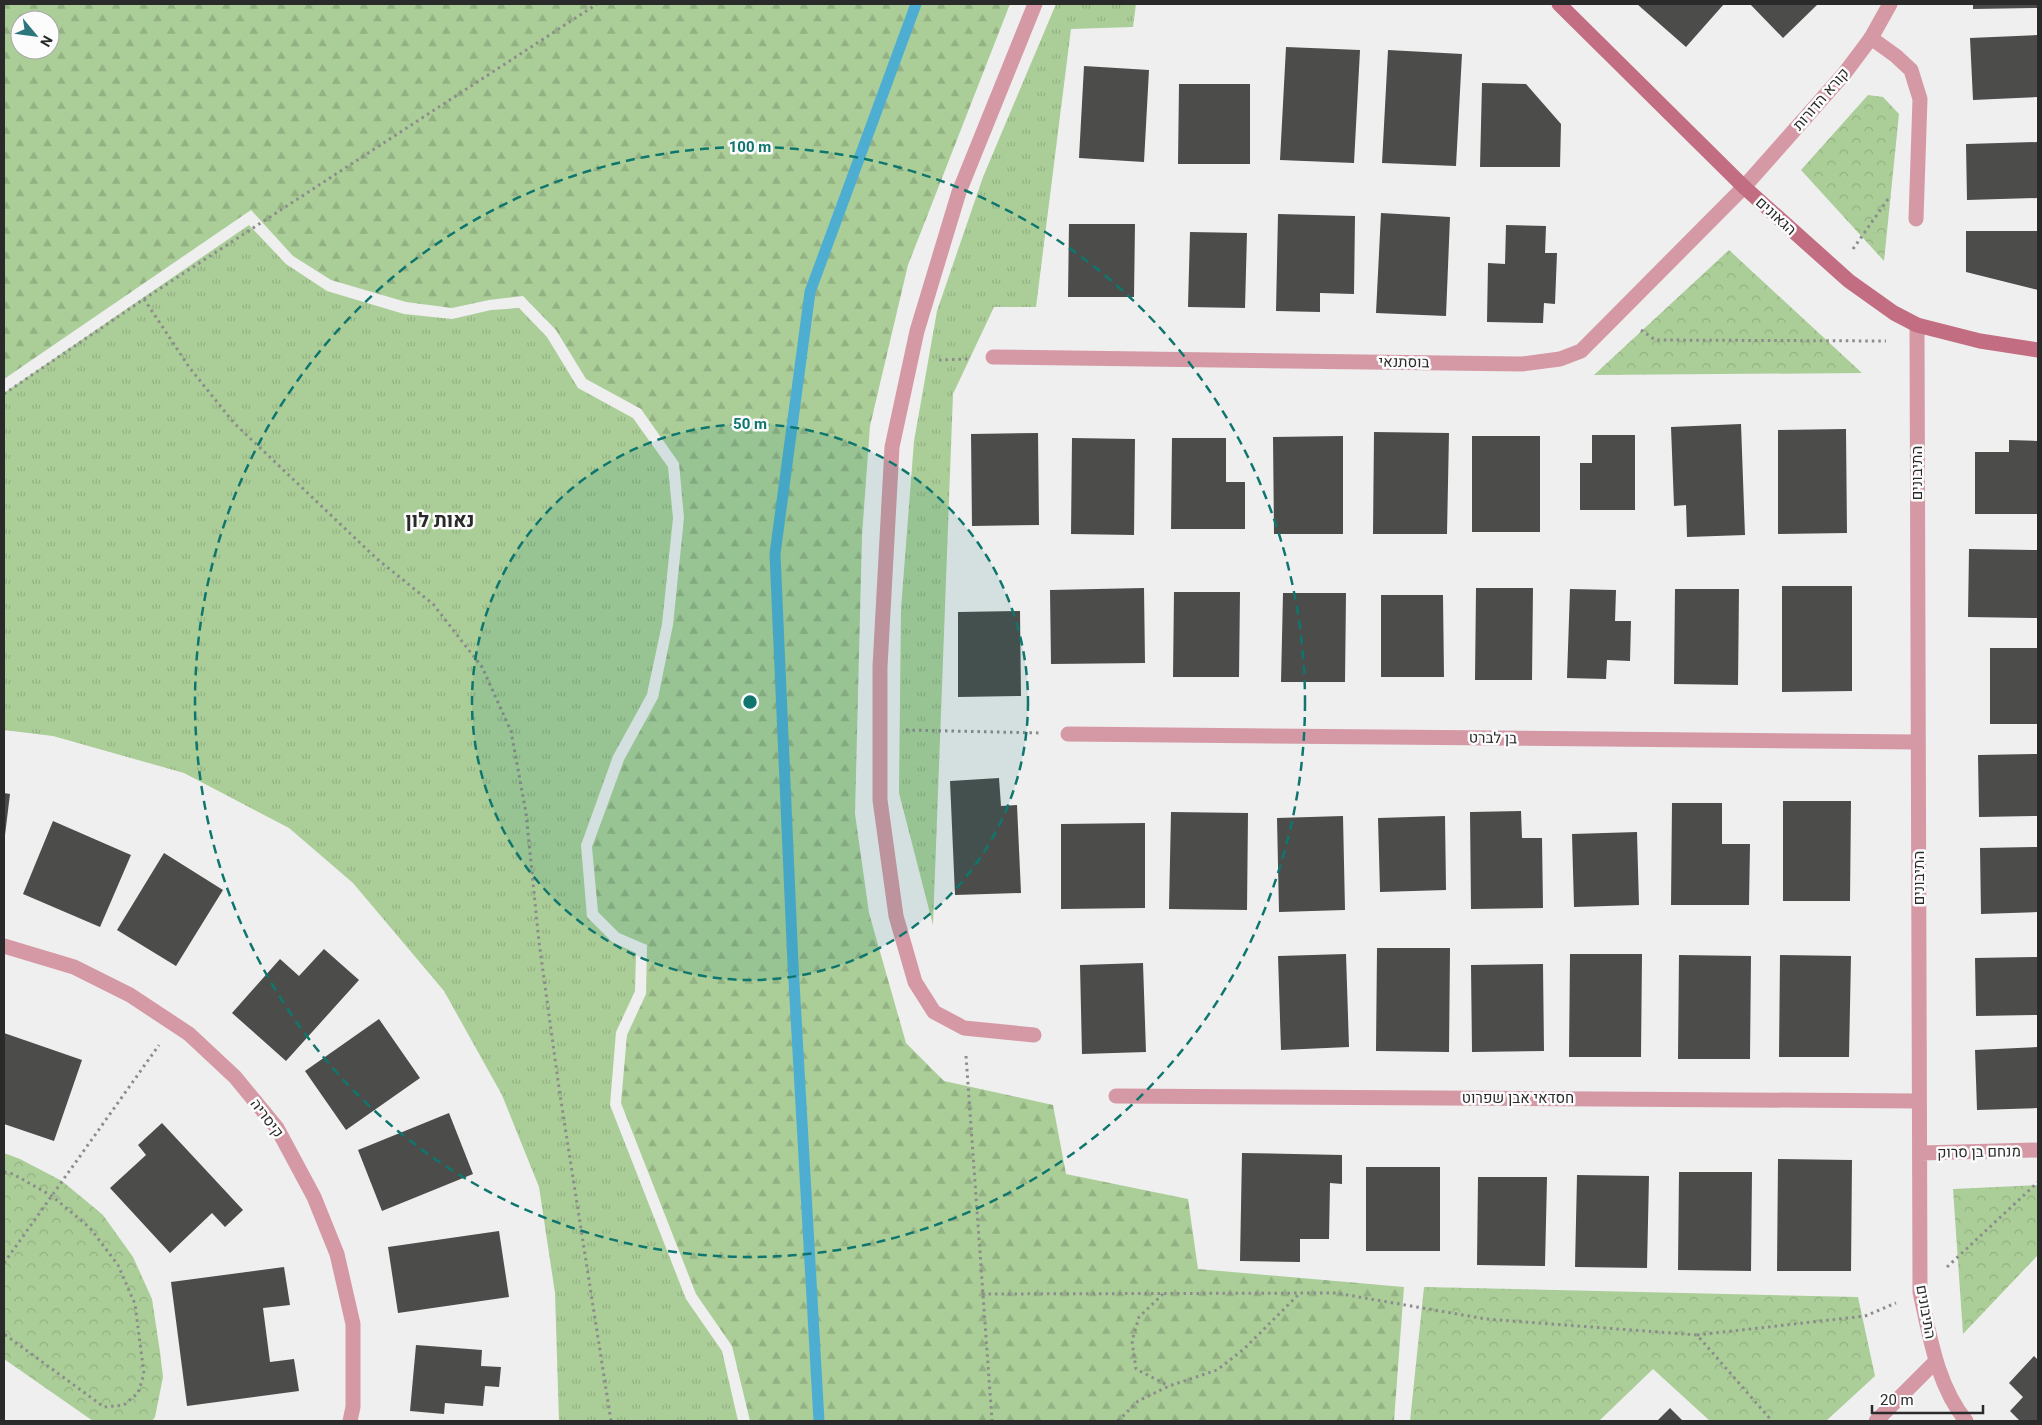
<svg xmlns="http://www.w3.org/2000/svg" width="2042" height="1425" font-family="Georgia,Heebo,serif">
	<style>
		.grass { fill: url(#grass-tufts) }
		.forest { fill: url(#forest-firs); fill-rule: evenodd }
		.park { fill: url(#park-crowns) }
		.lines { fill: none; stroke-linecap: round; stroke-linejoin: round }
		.stream { stroke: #4eaed2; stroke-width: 11 }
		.building { fill: #4c4c4b }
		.path { stroke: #8c8c8c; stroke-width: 3; stroke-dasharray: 2.5 4; stroke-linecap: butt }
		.lane { stroke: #d599a5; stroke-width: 15 }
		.street { stroke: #d599a5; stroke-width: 15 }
		.secondary { stroke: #c36d82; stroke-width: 15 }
		.ring { fill: none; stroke: #0f766e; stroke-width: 2.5; stroke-dasharray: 9 6 }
		.labels { text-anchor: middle; stroke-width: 5; stroke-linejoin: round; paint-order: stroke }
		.street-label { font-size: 15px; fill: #2a2a2a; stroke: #fcfcfd }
		.district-label { font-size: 20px; font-weight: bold; fill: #2a2a2a; stroke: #fcfcfd }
		.centre { fill: #0f766e; stroke: #fcfcfd; stroke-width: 2.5 }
		.ring-label { font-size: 15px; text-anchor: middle; font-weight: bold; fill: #0f766e; stroke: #fcfcfd; stroke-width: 5; stroke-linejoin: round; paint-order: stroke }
	</style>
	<defs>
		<pattern id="grass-tufts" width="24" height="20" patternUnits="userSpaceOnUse" patternTransform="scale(1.25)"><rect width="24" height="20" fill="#abce98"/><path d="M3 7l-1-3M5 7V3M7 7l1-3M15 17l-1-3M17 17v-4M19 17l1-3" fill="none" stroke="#93b183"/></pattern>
		<pattern id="forest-firs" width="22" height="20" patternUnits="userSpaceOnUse" patternTransform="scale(1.25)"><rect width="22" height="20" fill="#abce98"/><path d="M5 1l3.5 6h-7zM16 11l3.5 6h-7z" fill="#93b183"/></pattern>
		<pattern id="park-crowns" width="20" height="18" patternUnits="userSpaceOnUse" patternTransform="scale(1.25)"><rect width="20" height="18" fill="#abce98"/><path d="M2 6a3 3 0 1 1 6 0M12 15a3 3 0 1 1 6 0" fill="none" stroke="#93b183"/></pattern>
	</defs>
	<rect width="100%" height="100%" fill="#efeff0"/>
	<!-- grass -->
	<path class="grass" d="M1056,4H1136L1133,27L1071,29L1036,307H994L953,394L933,925L899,793L901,609L914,441L937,311L983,177Z
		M249,225L286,264L327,291L404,314L452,319L491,310L519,308L547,337L578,388L633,418L668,467L673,518L662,624L647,694L613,756L581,845L587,917L612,942L636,953L635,991L616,1032L610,1105L686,1299L722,1351L738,1421H559L555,1293L539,1187L502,1095L444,991L353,883L289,828L184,773L53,736L4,730V393Z"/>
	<!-- forest -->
	<path class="forest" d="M4,4H1010L908,265L870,426L862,535L855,814L869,913L906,1043L944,1081L1053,1105L1066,1174L1188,1199L1198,1269L1404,1287L1394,1421H750L732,1346L696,1294L621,1103L627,1035L646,994L647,945L619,933L598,912L592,847L624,760L658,698L673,625L684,518L679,463L641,409L586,379L556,330L523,296L489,300L452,308L406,302L331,280L293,256L251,210L4,379ZM20,20H50V50H20Z"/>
	<!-- park -->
	<path class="park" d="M1868,95L1883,97L1899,114L1884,261L1801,170Z
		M1729,250L1862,373L1594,375Z
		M4,1153L20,1159L62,1181L103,1215L133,1257L152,1299L160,1352L163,1377L155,1417L152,1421H93L4,1359Z
		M2038,1185V1255L1963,1334L1953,1189Z
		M1424,1287L1858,1297L1875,1376L1826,1421H1710L1653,1369L1599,1421H1410Z"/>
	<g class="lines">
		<!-- stream -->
		<path class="stream" d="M819,1421L793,964L775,554L810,292L916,4"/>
	</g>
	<!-- building -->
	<path class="building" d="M1637,4H1724L1686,47Z
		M1750,4H1818L1783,38Z
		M1973,4H2038V8L1973,9Z
		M2038,35V97L1973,100L1970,38Z
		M1286,47L1360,50L1354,163L1280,160Z
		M1388,50L1462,54L1456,166L1382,163Z
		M1084,66L1149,70L1144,162L1079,158Z
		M1482,83L1526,84L1561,124L1560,167H1480Z
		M1179,84H1250V164H1178Z
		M2038,142V198L1967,200L1966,144Z
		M1381,213L1450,217L1446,316L1376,313Z
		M1278,214L1355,216L1354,294L1320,293V312L1276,311Z
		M1069,224H1135L1134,297H1068Z
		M1506,225L1546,226L1545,253H1557L1555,304L1544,303L1543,323L1487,322L1488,263L1505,264Z
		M1966,231H2038V290L1966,272Z
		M1190,232L1247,233L1245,308L1188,307Z
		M1741,424L1745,535L1687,537L1686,505L1674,506L1671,427Z
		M1846,429L1847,533L1778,534V430Z
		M1374,432L1449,433L1447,534H1373Z
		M1038,433L1039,525L972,526L971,434Z
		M1592,435H1635V510H1580V463H1592Z
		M1343,436V534H1274L1273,437Z
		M1472,436H1540V532H1472Z
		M1072,438L1135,439L1134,535L1071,534Z
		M1172,438H1226V482H1245V529H1171Z
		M2009,440L2038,441V514H1975V452H2009Z
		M1969,549L2038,550V618L1968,617Z
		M1782,586H1852V691L1782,692Z
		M1144,588L1145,663L1051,664L1050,590Z
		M1476,588H1533L1532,680H1475Z
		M1570,589L1616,590L1615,621H1631L1630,661L1607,660L1606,679L1567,678Z
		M1675,589H1739L1738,685L1674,684Z
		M1174,592H1240L1239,677H1173Z
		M1283,593H1346L1345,682H1281Z
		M1381,595H1443L1444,677H1381Z
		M1020,611L1021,696L958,697V612Z
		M1990,648H2038V724H1990Z
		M2038,754V816L1979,817L1978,755Z
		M999,778L1001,806L1017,805L1021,893L955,895L950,781Z
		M4,793L10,794L5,835H4Z
		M1783,801H1851L1850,901H1783Z
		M1672,803H1722V844H1750L1749,905H1671Z
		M1521,811L1522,838H1542L1543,908L1471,909L1470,812Z
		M1171,812L1248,813L1247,910L1169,909Z
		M1343,816L1345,910L1279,912L1277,818Z
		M1445,816L1446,890L1380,892L1378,818Z
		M53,821L131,855L100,927L23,894Z
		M1145,823V908L1061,909V824Z
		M1637,832L1639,905L1574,907L1572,834Z
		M2038,847V912L1981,914L1980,848Z
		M164,853L223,890L176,966L117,930Z
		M1377,948H1450L1449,1052L1376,1051Z
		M324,949L359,980L286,1061L232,1013L280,959L299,976Z
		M1346,954L1349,1047L1281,1050L1278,956Z
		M1570,954H1642L1641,1057H1569Z
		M1679,955L1751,956L1750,1059H1678Z
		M1780,955L1851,956L1849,1057H1779Z
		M2038,957V1015L1976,1016L1975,958Z
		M1143,963L1146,1052L1082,1054L1080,965Z
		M1543,964L1544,1051L1472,1052L1471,965Z
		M379,1019L420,1078L346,1130L305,1071Z
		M4,1033L82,1060L54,1141L4,1124Z
		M2038,1047V1108L1977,1110L1975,1050Z
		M449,1113L473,1174L382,1211L358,1150Z
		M162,1123L243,1210L225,1227L212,1213L170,1253L110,1188L146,1155L138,1145Z
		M1242,1153L1342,1155V1184L1330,1183L1329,1239H1300V1262L1240,1261Z
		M1778,1159L1852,1160L1851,1271H1777Z
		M1366,1167H1440V1251H1366Z
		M1679,1172H1752L1751,1271L1678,1270Z
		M1577,1175L1649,1176L1647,1268L1575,1267Z
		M1478,1177H1547L1545,1266L1477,1265Z
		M499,1231L509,1297L398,1313L388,1247Z
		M284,1267L290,1305L263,1308L270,1362L294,1359L299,1391L187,1406L171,1282Z
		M416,1345L482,1350L481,1366L501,1367L499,1387L485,1386L483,1406L445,1403L444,1414L410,1411Z
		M2034,1356L2038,1360V1421H2020L2010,1411L2023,1397L2009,1383Z
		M1670,1408L1683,1421H1657Z"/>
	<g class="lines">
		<!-- path -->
		<path class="path" d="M1853,249L1888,199
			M144,299L189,367L234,423L377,559L433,604L482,667L511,731L526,813L539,942L559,1088L611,1421
			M1641,330L1655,340L1886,341
			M939,360L968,359
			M4,394L144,299L597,4
			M906,730L1042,733
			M966,1056L992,1421
			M4,1172L13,1174L52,1196L90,1228L118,1265L135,1304L144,1374L138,1393L124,1405L104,1407L4,1334
			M4,1263L159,1045
			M1947,1267L2038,1182
			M982,1294L1336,1293L1486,1319L1697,1335L1772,1421
			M1163,1294L1139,1317L1132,1341L1136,1369L1169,1386
			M1697,1335L1865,1316L1896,1303
			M1118,1421L1138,1401L1169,1386L1217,1370L1244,1349L1299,1294"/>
		<!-- lane -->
		<path class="lane" d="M1871,38L1896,56L1911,70L1920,99L1916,219
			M1034,1035L964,1028L934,1012L915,982L896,916L880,800V667L892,447L917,331L959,192L1035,4"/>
		<!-- street -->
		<path class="street" d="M1917,325L1920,1292C1930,1337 1937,1385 1966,1421
			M993,357L1522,364L1560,359L1581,351L1744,187L1844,74L1871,38L1890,4
			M1068,734L1918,742
			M4,946L74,967L130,995L189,1034L235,1077L277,1128L314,1197L337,1254L353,1324V1407L350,1421
			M1116,1096L1919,1101
			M1920,1153L2038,1150
			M1876,1421L1935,1362"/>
		<!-- secondary -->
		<path class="secondary" d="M1559,4L1744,187L1849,281L1894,313L1917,325L1980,341L2038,350"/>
	</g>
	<!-- distance rings -->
	<circle cx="750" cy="702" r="278" fill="#0f766e" fill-opacity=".12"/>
	<g class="ring">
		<circle cx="750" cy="702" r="278"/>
		<circle cx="750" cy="702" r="555"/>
	</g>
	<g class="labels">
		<!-- street labels -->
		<g class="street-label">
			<text transform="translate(1821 99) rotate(-49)" y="5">קורא הדורות</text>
			<text transform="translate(1776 216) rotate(42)" y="5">הגאונים</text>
			<text transform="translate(1404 362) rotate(1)" y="5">בוסתנאי</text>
			<text transform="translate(1917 473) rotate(-90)" y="5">התיבונים</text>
			<text transform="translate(1493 738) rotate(1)" y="5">בן לברט</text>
			<text transform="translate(1919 878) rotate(-90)" y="5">התיבונים</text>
			<text x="1518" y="1103">חסדאי אבן שפרוט</text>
			<text transform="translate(267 1118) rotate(53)" y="5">קיסריה</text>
			<text transform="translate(1979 1152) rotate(-1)" y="5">מנחם בן סרוק</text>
			<text transform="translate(1926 1312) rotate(80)" y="5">התיבונים</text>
		</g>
		<!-- district labels -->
		<g class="district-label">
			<text x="440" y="527">נאות לון</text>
		</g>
	</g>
	<circle cx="750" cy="702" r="8" class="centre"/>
	<g class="ring-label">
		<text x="750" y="152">100 m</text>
		<text x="750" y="429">50 m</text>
	</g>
	<!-- border -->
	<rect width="2042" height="1425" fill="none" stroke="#2a2a2a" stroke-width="10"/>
	<!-- north arrow -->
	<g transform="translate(35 35) rotate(119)"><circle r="24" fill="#fcfcfd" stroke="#a8a8a9"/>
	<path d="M0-4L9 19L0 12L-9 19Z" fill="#2c767c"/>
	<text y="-8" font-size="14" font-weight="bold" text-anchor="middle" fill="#2a2a2a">N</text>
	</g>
	<!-- scale -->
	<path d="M1872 1405v8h111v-8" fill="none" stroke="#2a2a2a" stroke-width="2.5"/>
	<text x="1880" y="1405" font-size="15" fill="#2a2a2a" stroke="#fcfcfd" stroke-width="4" paint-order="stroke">20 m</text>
</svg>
